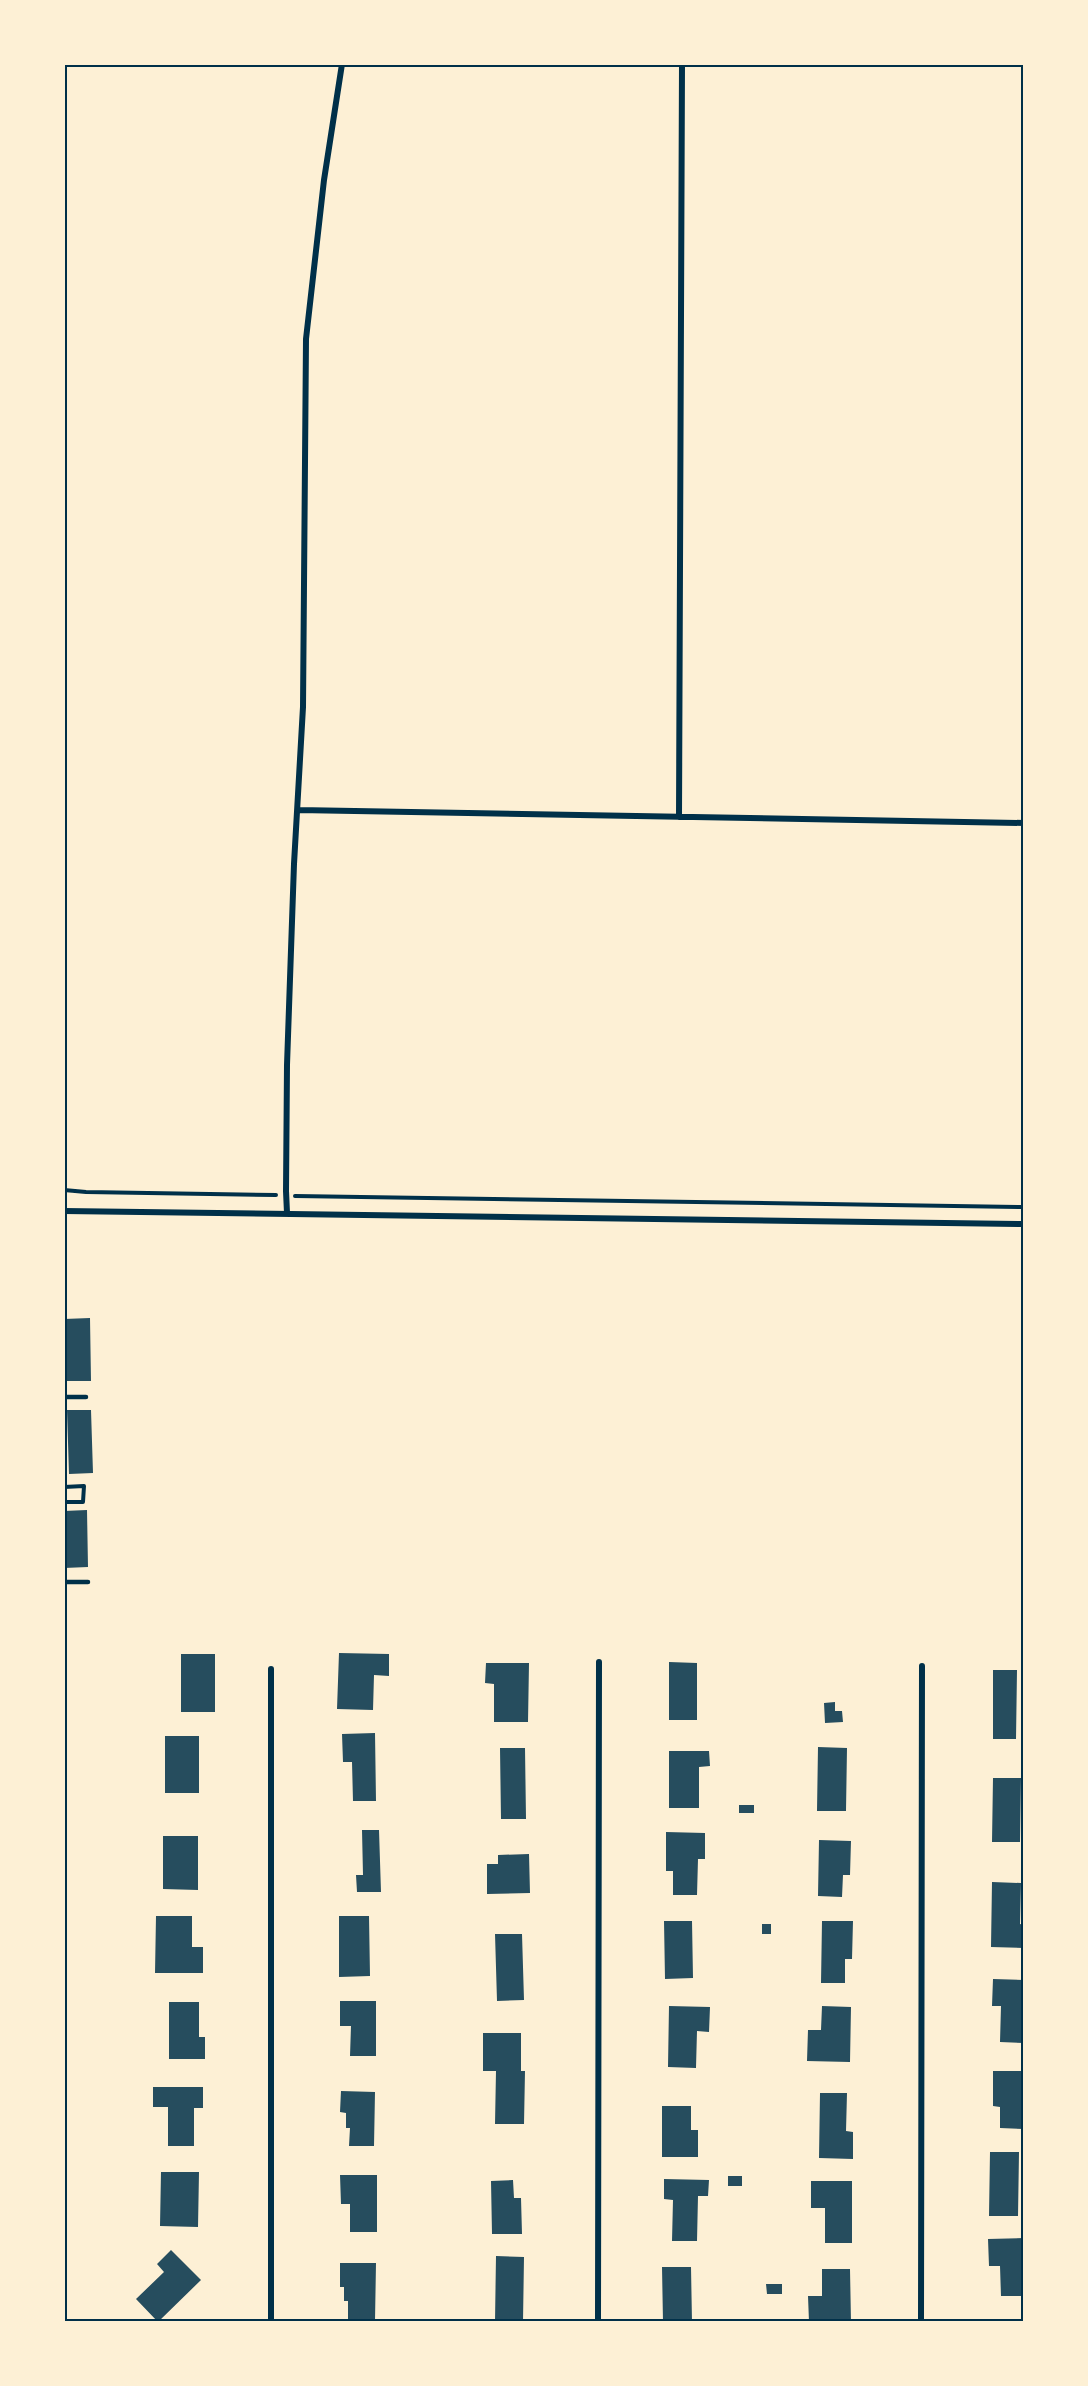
<svg xmlns="http://www.w3.org/2000/svg" width="1088" height="2386" font-family="Poppins,sans-serif">
	<style>
		.building { fill: #264d5e }
		.lines { fill: none; stroke-linecap: round; stroke-linejoin: round }
		.path { stroke: #003049; stroke-width: 4 }
		.service { stroke: #003049; stroke-width: 4.5 }
		.minor { stroke: #003049; stroke-width: 6 }
		.neatline { fill: none; stroke: #003049; stroke-width: 2 }
	</style>
	<rect width="100%" height="100%" fill="#fdf0d5"/>
	<!-- building -->
	<path class="building" d="M90,1318L91,1381H64V1319Z
		M67,1410H91L93,1473L69,1474Z
		M87,1510L88,1567L64,1568V1511Z
		M339,1653L389,1654V1676L374,1675L373,1710L337,1709Z
		M181,1654H215V1712H181Z
		M669,1662L697,1663V1720H669Z
		M486,1663H529L528,1722H494V1684L485,1683Z
		M993,1670H1017L1016,1739H993Z
		M835,1702V1711H842L843,1722L825,1723L824,1703Z
		M1022,1714H1024V1736H1021Z
		M375,1733L376,1801H353L352,1762H343L342,1734Z
		M165,1736H199V1793H165Z
		M818,1747L847,1748L846,1811H817Z
		M500,1748H525L526,1819H501Z
		M669,1751H709L710,1766L699,1767V1808H669Z
		M993,1778H1021L1020,1842H992Z
		M739,1805H754V1813H739Z
		M362,1830H379L381,1892H357L356,1875H363Z
		M666,1832L705,1833V1859H698L697,1895H673V1871H666Z
		M163,1836H198V1890L163,1889Z
		M819,1840L851,1841L850,1875H843L842,1897L818,1896Z
		M529,1854L530,1893L487,1894V1864H498V1855Z
		M992,1882L1021,1883L1020,1924L1024,1925V1948L991,1947Z
		M156,1916H192V1947H203V1973H155Z
		M339,1916H369L370,1976L339,1977Z
		M664,1921H692L693,1978L665,1979Z
		M822,1921H853L852,1959H845V1983H821Z
		M762,1924H771V1934H762Z
		M495,1934H522L524,2000L497,2001Z
		M993,1979L1024,1980V2043L1000,2042L1001,2006H992Z
		M340,2001H376V2056H350L351,2026H340Z
		M169,2002H199V2037H205V2059H169Z
		M669,2006L710,2007L709,2032L697,2031L696,2068L668,2067Z
		M822,2006L851,2007L850,2062L807,2061L808,2030H821Z
		M483,2033H521V2071H525L524,2124H495L496,2071H483Z
		M993,2071H1024V2129L1000,2128V2107L993,2106Z
		M153,2087H203V2108H194V2146H168V2107H153Z
		M341,2091L375,2092L374,2146H349L350,2128H346V2113L340,2112Z
		M820,2093H847L846,2131L853,2132V2159L819,2158Z
		M662,2106H691V2130H698V2157H662Z
		M990,2152H1019L1018,2216H989Z
		M161,2172H199L198,2227L160,2226Z
		M340,2175H377V2232H350V2204H341Z
		M728,2176H742V2186H728Z
		M664,2179L709,2180L708,2196H698L697,2241H672L673,2200L664,2199Z
		M513,2180L514,2198H521L522,2234H492L491,2181Z
		M811,2181H852V2243H825V2208H811Z
		M1024,2238V2296H1001L1000,2266H989L988,2239Z
		M171,2250L201,2280L158,2322L136,2299L164,2272L157,2264Z
		M496,2256L524,2257L523,2322H495Z
		M340,2263H376L375,2321H348V2301H344V2287H340Z
		M662,2267H691L692,2322H663Z
		M822,2269H850L851,2322H809L808,2296H822Z
		M766,2284H782V2294H767Z"/>
	<g class="lines">
		<!-- path -->
		<path class="path" d="M64,1190L86,1192L276,1195
			M295,1196L1024,1207
			M64,1487L84,1486L83,1502H64"/>
		<!-- service -->
		<path class="service" d="M64,1397H86
			M64,1582H88"/>
		<!-- minor -->
		<path class="minor" d="M298,810L1024,823
			M679,817L682,64
			M64,1211L1024,1224
			M287,1213L286,1191L287,1065L294,864L303,707L306,339L324,180L342,64
			M271,1669V2322
			M598,2322L599,1662
			M921,2322L922,1666"/>
	</g>
	<!-- border -->
	<rect width="1088" height="2386" fill="none" stroke="#fdf0d5" stroke-width="132"/>
	<rect x="66" y="66" width="956" height="2254" class="neatline"/>
</svg>
